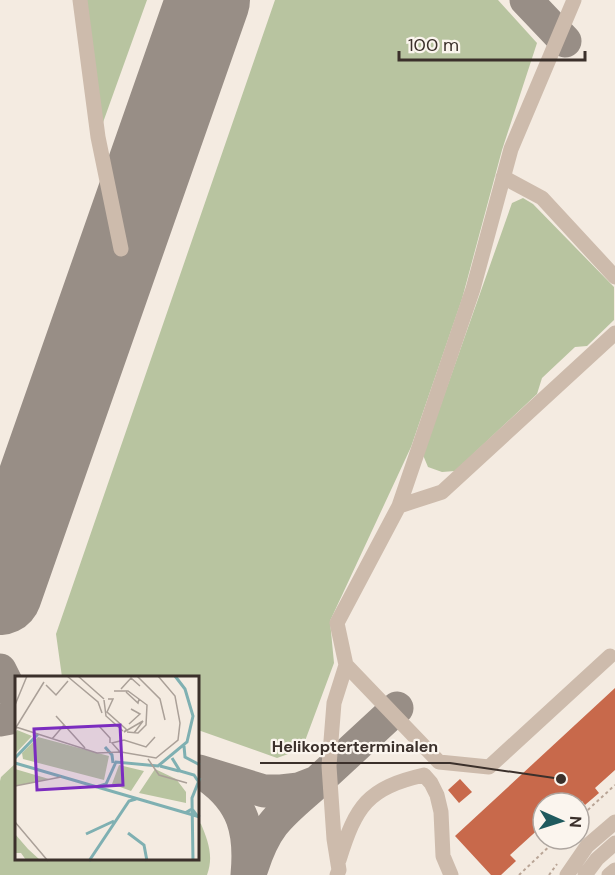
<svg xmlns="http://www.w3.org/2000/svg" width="615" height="875" font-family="'DM Sans',sans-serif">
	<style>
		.green { fill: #b8c4a0 }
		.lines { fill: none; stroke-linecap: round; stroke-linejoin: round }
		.taxiway { stroke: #988e86; stroke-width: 33 }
		.runway { stroke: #988e86; stroke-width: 84 }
		.building { fill: #c8694b }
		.path { stroke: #b9a596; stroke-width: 2; stroke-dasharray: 3 3; stroke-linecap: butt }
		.minor { stroke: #cdbbac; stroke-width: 15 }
		.inset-river { fill: none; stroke: #7fb0b2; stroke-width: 3 }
		.inset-road { fill: none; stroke: #aaa098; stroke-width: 1.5 }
		.view { fill: #7b2cbf; fill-opacity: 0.15; stroke: #7b2cbf; stroke-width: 3 }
		.inset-edge { fill: none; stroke: #3b302b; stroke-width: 3 }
		.leader { fill: none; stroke: #3b302b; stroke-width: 2 }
		.callout-dot { fill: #3b302b; stroke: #fbf5ee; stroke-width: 2 }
		.callout-label { font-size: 16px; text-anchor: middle; font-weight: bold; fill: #3b302b; stroke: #fbf5ee; stroke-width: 4.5; stroke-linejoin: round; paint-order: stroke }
	</style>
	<rect width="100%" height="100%" fill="#f4ebe1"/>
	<!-- green -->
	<path class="green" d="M84,0H147L101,128Z
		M275,0H498L537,43L502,150L462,299L411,447L330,621L334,663L302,749L277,758L198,730V677H62L56,634Z
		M523,198L533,204L614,287V320L587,346L575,347L542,378L537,394L455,471L442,472L428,467L423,455L512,203Z
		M16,763V858H198V822L201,824C208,841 214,856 207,875H0V781L1,777Z"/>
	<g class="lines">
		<!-- taxiway -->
		<path class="taxiway" d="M526,0L565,41
			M0,670L9,688L16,696
			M0,720L16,717
			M199,771L264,791H281L299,789L317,782L397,708
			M207,776C244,802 251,832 247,875
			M252,868C266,824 280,815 313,786"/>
		<!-- runway -->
		<path class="runway" d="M0,593L208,0"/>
	</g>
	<!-- building -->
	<path class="building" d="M615,688V770L595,788L599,793L585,805L582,801L579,803H543V825L510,855L516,861L501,875H491L455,836Z
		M460,779L472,792L459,803L448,790Z"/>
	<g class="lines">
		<!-- path -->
		<path class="path" d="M579,818L615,785
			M519,875L557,839
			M549,875L557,864"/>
		<!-- minor -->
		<path class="minor" d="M80,0L98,137L121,249
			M503,177L542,198L615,277
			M399,506L442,492L615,333
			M346,665L439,762L489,767L610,656
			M339,860C356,806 367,788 424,775L431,783L437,795L441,812L443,856L451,875
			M337,875L339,870L334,839L329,766L334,703L346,665L337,623L399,506L473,289L511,149L574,0
			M567,875L587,846L615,822
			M585,875L597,859L615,843
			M609,875L615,870"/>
	</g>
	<!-- overview -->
	<g transform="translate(15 676)">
		<rect width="184" height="184" fill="#f4ebe1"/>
		<path d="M2,54L17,60L0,78V58ZM23,61L94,80L89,104L8,83L7,77ZM104,89L129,95L116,115L97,108ZM0,93L34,103L0,110ZM140,93L161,103L171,116V127L124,117ZM0,158L13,173L25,184H11L6,177H0Z" fill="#b8c4a0"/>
		<path class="inset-river" d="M169,70L170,81L185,89M90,71L97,79L98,87M0,82L23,58M157,82L165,95L179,99L183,105M0,87L185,141M145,90L164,95M81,111L91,108L101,86L143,90L172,66L178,40L170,13L160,0M170,137L177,133L183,141M113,157L129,169L132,185M71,158L99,145M74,185L114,125L121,123M178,185L177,122L185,102"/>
		<path class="inset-road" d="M52,0L83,26L87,37M63,0L89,23M122,0L145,23L150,44M31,9L41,19L53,5M106,13L116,2L125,10M99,15H113L132,29L131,49L123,57L112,56M111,16L123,27L124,23M93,23H98L92,36L111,53M89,24L91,40L108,55M0,29L12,0M41,40L70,72M114,48L125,38L116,33M84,50L95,62V67M1,51L82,77L106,76L141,82L163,64L165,47L160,20L143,0M0,53L29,6M112,53L109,56L128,45L119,57M37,63L49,49M105,76L97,67L109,64L131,71L140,61M133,83L144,99L172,107M0,110L46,101M0,146L33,185"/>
		<path class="view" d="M105,49L108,109L22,114L19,53Z"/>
		<rect width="184" height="184" class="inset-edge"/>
	</g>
	<!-- callouts -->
	<path class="leader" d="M561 779L450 763H260"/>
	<circle class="callout-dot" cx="561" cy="779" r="6"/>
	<g class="callout-label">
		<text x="355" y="752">Helikopterterminalen</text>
	</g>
	<!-- north arrow -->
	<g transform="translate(561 821) rotate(93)"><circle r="28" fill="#fbf5ee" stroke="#aea6a0" stroke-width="1.5"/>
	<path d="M0-4.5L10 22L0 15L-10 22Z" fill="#1f5a5e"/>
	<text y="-9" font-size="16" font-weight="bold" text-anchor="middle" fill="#3b302b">N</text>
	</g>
	<!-- scale -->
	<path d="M399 51v9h186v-9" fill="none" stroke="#3b302b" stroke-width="3"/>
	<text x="408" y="51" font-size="18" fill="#3b302b" stroke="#fbf5ee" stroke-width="4.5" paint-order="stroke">100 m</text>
</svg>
